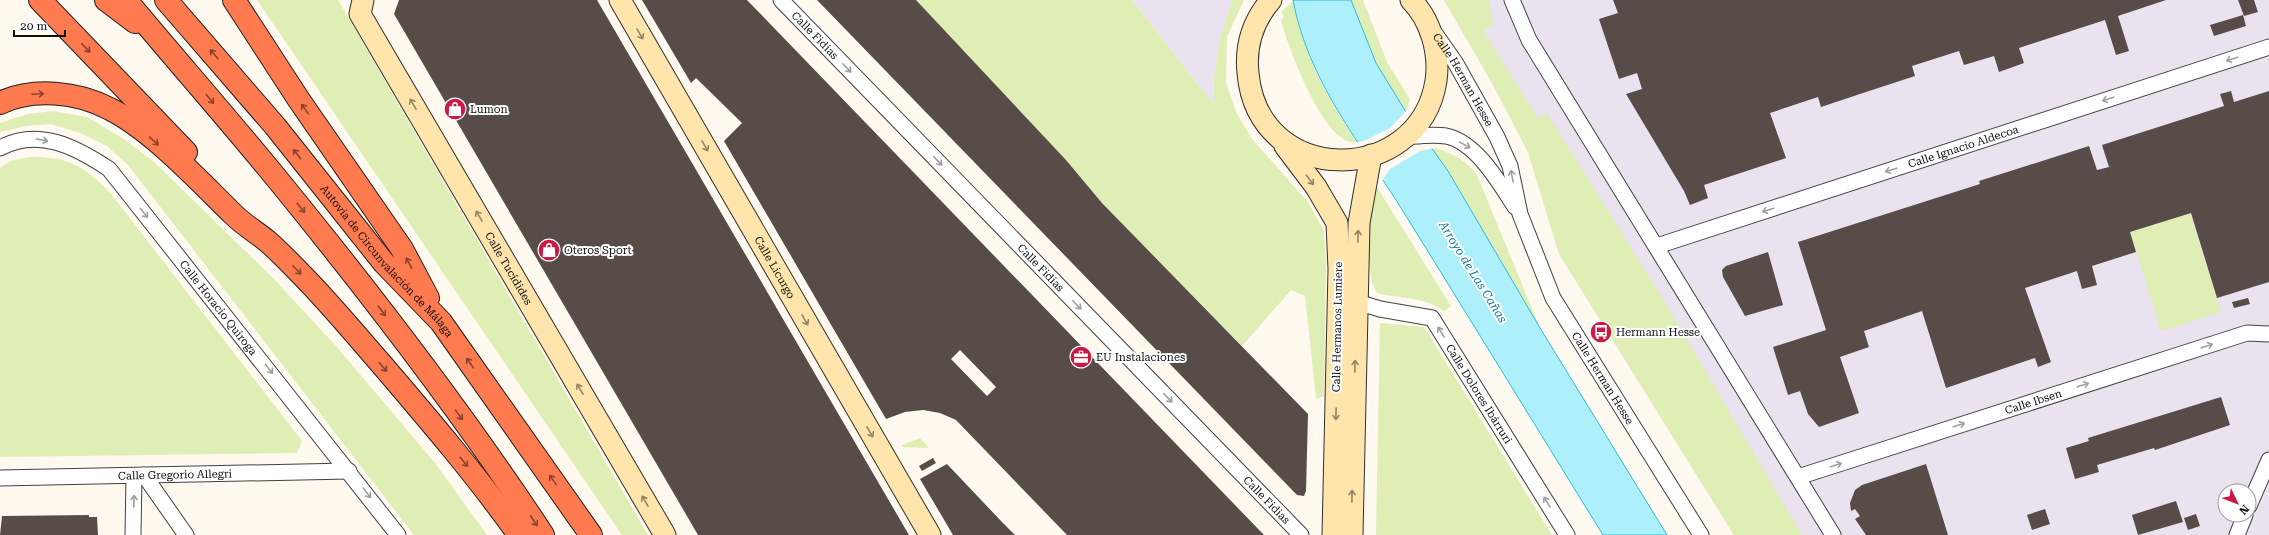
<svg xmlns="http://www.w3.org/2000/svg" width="2269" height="535" font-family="'Roboto Serif',serif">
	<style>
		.industrial { fill: #eae2ee; fill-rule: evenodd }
		.green { fill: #deeeb5 }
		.water { fill: #aeeffc; stroke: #2eb9db }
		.pier { fill: #fff9f0 }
		.building { fill: #584c49; fill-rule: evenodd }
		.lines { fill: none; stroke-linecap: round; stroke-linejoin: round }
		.minor-casing { stroke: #414141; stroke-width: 17 }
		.secondary-casing { stroke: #303030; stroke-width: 23 }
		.motorway-casing { stroke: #1f1f1f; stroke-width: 24 }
		.minor { stroke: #fff; stroke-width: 15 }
		.secondary { stroke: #ffe4ab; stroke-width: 21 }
		.motorway { stroke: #ff7a4e; stroke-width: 22 }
		.oneway { stroke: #938464 }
		.oneway2 { stroke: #86442e }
		.oneway3 { stroke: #9f9f9f }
		.labels { text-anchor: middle; stroke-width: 4; stroke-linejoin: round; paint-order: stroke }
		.street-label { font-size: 11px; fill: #0e0e0e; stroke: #fff }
		.poi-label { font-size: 11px; fill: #0e0e0e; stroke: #fff; text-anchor: start }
		.water-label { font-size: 12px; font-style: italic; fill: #0b7c9d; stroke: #fff }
	</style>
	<rect width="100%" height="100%" fill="#fff9f0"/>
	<!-- industrial -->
	<path class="industrial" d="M1132,0H1232L1220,38L1214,78L1215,106Z
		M1444,0H2269V535H1734L1559,254L1528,152L1492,83ZM2225,491H2249V515H2225Z"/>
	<!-- green -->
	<path class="green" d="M257,0H338L648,535H622Z
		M916,0H1132L1214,105V78L1220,38L1232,0H1244L1227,37L1226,82L1236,112L1252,139L1308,202L1324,231L1326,262L1324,396L1316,399L1305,296L1291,290L1242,346L1102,203L1066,160Z
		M1351,0H1363L1387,62L1410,99L1406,112L1376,63Z
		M1444,0H1489L1493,25L1483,30L1538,119L1547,113L1660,294L1802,535H1734L1559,254L1528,152L1492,83Z
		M1293,1C1302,52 1328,100 1357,142C1325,149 1288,46 1281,21L1284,17L1281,12Z
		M53,111L87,117L124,139L154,162L274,279L336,346L435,463L487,535H414L128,165L107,146L80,133L51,124L26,126L0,132V123L28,114Z
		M1436,148C1454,154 1465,160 1477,175L1540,328L1448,171L1432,149Z
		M28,157C68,156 85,166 112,195L302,441L297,453L0,457V168L11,161Z
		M1377,187L1451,306L1444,311C1424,296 1400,299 1377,293C1364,275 1368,208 1377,187Z
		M2190,213L2221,312L2161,331L2130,232Z
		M1380,323L1424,327L1552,535H1376Z
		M920,438L929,448L903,447L902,445Z"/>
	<!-- water -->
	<path class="water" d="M1293,0H1351L1376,63L1406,112L1448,171L1540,328L1667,535H1603C1536,427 1470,319 1403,211C1361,144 1308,81 1293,0Z"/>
	<!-- pier -->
	<path class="pier" d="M1407,110L1434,148L1420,151L1390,169L1382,181L1355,143L1366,140L1390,128Z"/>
	<!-- building -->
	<path class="building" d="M399,0H597L909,535H698L394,14Z
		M642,0H747L1264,535H1067L956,420L940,413L923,410L905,412L886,419L724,141L742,123L696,78L691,83ZM960,350L996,387L987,396L951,359Z
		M817,0H916L1066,160L1102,203L1308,414L1306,491L1304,496L1297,495Z
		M1613,0H2166L2118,16L2129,51L2116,55L2105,20L2019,48L2024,63L1999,72L1994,56L1964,65L1959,51L1912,66L1915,76L1869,91L1821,107L1818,97L1770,113L1786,158L1704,185L1708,198L1690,205L1684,191L1626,94L1642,89L1637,73L1619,79L1599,19L1618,13Z
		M2238,0H2254L2258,12L2244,16Z
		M2243,15L2246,26L2214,36L2210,25Z
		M2231,91L2234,102L2269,91V282L2217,298L2191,213L2130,232L2136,252L2092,266L2097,285L2082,289L2077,271L2025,288L2051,362L2038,367L2035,358L1946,388L1922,311L1864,331L1869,347L1840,357L1859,413L1819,427L1808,414L1800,391L1788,395L1773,347L1826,330L1798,242L1980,184L1979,181L2089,146L2097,170L2109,167L2102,145L2224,106L2220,94Z
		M1768,252L1783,305L1745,316L1723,277L1722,270L1726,266Z
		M2248,298L2250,304L2234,308L2232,302Z
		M2221,397L2230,425L2155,450L2154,448L2097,465L2099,472L2075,479L2066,448L2089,441L2088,438Z
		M933,458L936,463L922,471L919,466Z
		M947,464L1001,521L1015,535H953L920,479Z
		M1926,464L1948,535H1866L1855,519L1860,516L1855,509L1851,511L1850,503L1855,490L1862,485Z
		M2176,501L2183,522L2138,535L2132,515Z
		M2045,509L2050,524L2032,530L2027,515Z
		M2196,514L2200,526L2188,530L2184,518Z
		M89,515V517H97L98,535H0L2,516Z"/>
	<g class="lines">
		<!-- minor casing -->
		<g class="minor-casing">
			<g id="minor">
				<path id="s1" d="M781,0L1301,535"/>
				<path d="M1512,0L1529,40L1833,535"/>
				<path id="s2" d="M1434,32L1455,62L1497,137L1510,166L1520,214L1553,298L1701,535"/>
				<path d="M1405,137C1418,136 1433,134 1446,136C1476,142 1499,182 1515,207"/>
				<path id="s3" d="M0,148C38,127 76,147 109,169L398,535"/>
				<path id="s4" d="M1657,246L2269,47"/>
				<path id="s5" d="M1357,302L1380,309L1432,318L1567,535"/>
				<path d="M144,475L186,535"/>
				<path id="s6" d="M1798,477L2247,333L2269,334"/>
				<path id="s7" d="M0,478L349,471"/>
				<path d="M2249,506L2269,460"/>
				<path d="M133,535L134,476"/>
				<path d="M2237,535L2245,515"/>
			</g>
		</g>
		<!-- secondary casing -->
		<g class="secondary-casing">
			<g id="secondary">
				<path id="s8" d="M363,0L360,14L665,535"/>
				<path id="s9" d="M620,0L930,535"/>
				<path d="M1271,0C1253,21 1245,45 1248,73C1258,188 1419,187 1436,81C1440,53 1431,20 1411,0"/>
				<path d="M1285,146L1316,187L1337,223L1339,269L1333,535"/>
				<path d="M1352,535L1359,223L1371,155"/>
			</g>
		</g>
		<!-- motorway casing -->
		<g class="motorway-casing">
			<g id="motorway">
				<path d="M40,0L186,152"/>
				<path d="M106,0L135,22"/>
				<path d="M126,0C176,60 228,119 278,180C371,294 462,412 543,535"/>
				<path id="s10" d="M166,0L275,126L384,263L441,322L591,535"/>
				<path d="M234,0L299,100L402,249L428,298"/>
				<path d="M0,103C33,87 78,92 110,109C152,130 199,181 234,215C244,225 256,232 267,241C278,250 288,261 298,271C328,301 355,334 383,366C430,421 477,476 519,535"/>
			</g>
		</g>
		<!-- minor -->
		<use href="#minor" class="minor"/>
		<!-- secondary -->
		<use href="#secondary" class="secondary"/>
		<!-- motorway -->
		<use href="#motorway" class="motorway"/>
	</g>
	<!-- one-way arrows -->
	<defs><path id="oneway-shaft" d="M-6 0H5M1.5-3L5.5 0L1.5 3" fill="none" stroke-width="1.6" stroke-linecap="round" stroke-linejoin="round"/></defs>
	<g class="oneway">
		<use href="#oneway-shaft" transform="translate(640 34) rotate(60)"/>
		<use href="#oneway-shaft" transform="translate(413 104) rotate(-120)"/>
		<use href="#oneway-shaft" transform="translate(705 146) rotate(60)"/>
		<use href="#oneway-shaft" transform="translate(1310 180) rotate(53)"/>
		<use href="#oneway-shaft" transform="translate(479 216) rotate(-120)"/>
		<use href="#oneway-shaft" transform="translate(1358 236) rotate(-89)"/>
		<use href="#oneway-shaft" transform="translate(805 320) rotate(60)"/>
		<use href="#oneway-shaft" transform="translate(1355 366) rotate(-89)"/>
		<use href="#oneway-shaft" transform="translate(580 389) rotate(-120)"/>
		<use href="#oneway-shaft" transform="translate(1336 414) rotate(91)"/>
		<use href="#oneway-shaft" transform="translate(870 432) rotate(60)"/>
		<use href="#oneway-shaft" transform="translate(1352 496) rotate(-89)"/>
		<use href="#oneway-shaft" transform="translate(645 501) rotate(-120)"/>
	</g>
	<g class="oneway2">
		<use href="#oneway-shaft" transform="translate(86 48) rotate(46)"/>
		<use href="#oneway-shaft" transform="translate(214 54) rotate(-130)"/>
		<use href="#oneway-shaft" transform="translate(38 94) rotate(-3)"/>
		<use href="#oneway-shaft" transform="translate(210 99) rotate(50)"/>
		<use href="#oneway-shaft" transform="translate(305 109) rotate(-125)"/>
		<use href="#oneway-shaft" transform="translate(154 141) rotate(41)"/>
		<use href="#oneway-shaft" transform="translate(297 154) rotate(-129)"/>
		<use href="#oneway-shaft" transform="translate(301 208) rotate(51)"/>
		<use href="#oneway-shaft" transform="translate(409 263) rotate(-118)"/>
		<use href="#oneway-shaft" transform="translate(297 270) rotate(45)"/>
		<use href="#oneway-shaft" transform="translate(382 311) rotate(53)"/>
		<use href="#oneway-shaft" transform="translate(470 363) rotate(-125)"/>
		<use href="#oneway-shaft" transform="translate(383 367) rotate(49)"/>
		<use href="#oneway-shaft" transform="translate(459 415) rotate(54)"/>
		<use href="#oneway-shaft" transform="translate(464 462) rotate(51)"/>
		<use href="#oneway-shaft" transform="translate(553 480) rotate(-125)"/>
		<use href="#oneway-shaft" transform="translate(534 521) rotate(57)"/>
	</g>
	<g class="oneway3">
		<use href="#oneway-shaft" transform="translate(2232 59) rotate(162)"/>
		<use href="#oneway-shaft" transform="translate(847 68) rotate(46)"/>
		<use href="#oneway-shaft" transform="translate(2108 99) rotate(162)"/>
		<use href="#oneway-shaft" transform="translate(42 140) rotate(10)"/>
		<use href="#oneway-shaft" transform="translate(1465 145) rotate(29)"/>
		<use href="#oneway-shaft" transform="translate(938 161) rotate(46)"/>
		<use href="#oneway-shaft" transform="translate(1891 170) rotate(162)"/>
		<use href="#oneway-shaft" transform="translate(1512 176) rotate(-102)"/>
		<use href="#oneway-shaft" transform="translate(1768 210) rotate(162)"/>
		<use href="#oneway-shaft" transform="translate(144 213) rotate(52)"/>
		<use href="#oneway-shaft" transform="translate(1077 305) rotate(46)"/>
		<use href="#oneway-shaft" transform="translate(1441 332) rotate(-122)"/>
		<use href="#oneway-shaft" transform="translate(2207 346) rotate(-18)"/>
		<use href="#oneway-shaft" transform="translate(269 369) rotate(52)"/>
		<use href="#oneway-shaft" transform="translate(2083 385) rotate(-18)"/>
		<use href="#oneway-shaft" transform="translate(1168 398) rotate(46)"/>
		<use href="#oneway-shaft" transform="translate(1959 425) rotate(-18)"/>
		<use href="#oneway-shaft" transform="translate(1836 465) rotate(-18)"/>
		<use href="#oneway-shaft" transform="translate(367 493) rotate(53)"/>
		<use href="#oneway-shaft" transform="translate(134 501) rotate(-88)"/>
		<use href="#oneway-shaft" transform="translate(1547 502) rotate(-122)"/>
	</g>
	<!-- icons -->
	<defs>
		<g id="shop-disc" transform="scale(1.15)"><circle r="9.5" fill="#cd1845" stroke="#fff"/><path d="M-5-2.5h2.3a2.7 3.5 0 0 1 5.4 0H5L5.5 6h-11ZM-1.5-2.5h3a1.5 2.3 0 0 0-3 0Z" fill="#fff"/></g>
		<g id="bus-disc" transform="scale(1.15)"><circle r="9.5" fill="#cd1845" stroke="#fff"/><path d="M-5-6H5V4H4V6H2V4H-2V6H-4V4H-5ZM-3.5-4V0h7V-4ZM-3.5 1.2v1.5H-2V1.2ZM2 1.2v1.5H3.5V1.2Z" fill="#fff"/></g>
		<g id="office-disc" transform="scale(1.15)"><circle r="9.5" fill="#cd1845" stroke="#fff"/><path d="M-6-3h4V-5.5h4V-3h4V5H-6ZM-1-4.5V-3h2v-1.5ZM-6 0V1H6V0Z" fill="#fff"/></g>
	</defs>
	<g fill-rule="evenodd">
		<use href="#shop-disc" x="455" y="109"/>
		<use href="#shop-disc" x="549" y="250"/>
		<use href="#bus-disc" x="1601" y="332"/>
		<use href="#office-disc" x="1081" y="357"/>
	</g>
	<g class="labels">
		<!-- street labels -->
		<g class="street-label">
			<text dy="4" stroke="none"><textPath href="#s1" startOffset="49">Calle Fidias</textPath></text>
			<text dy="4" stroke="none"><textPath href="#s2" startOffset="56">Calle Herman Hesse</textPath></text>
			<text dy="4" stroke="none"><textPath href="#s4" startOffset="322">Calle Ignacio Aldecoa</textPath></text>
			<text dy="4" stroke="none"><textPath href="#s10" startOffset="342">Autovía de Circunvalación de Málaga</textPath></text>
			<text dy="4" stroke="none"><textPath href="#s1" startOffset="373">Calle Fidias</textPath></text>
			<text dy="4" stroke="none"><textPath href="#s8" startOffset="309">Calle Tucídides</textPath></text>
			<text dy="4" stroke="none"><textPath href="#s9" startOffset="309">Calle Licurgo</textPath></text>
			<text dy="4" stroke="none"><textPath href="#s3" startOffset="294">Calle Horacio Quiroga</textPath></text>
			<text transform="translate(1337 327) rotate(-89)" y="4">Calle Hermanos Lumiere</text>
			<text dy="4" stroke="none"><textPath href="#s2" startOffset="388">Calle Herman Hesse</textPath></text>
			<text dy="4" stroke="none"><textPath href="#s5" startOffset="166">Calle Dolores Ibárruri</textPath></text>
			<text dy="4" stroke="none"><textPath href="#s6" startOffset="247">Calle Ibsen</textPath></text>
			<text dy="4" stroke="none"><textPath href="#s7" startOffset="175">Calle Gregorio Allegri</textPath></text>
			<text dy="4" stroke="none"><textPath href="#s1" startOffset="697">Calle Fidias</textPath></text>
		</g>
		<!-- poi labels -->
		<g class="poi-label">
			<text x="470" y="113">Lumon</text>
			<text x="564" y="254">Oteros Sport</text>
			<text x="1616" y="336">Hermann Hesse</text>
			<text x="1096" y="361">EU Instalaciones</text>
		</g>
		<!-- water labels -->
		<g class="water-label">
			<text transform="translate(1473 272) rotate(58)" y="4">Arroyo de Las Cañas</text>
		</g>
	</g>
	<!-- north arrow -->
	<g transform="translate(2237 503) rotate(133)"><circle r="19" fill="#ffffff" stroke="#9f9f9f"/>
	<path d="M0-3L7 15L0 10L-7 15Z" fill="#cd1845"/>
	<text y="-6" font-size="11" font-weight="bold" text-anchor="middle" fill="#0e0e0e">N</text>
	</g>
	<!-- scale -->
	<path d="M14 30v6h51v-6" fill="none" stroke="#0e0e0e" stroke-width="2"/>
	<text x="20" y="30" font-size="12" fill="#0e0e0e" stroke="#ffffff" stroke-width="3" paint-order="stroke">20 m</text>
</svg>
